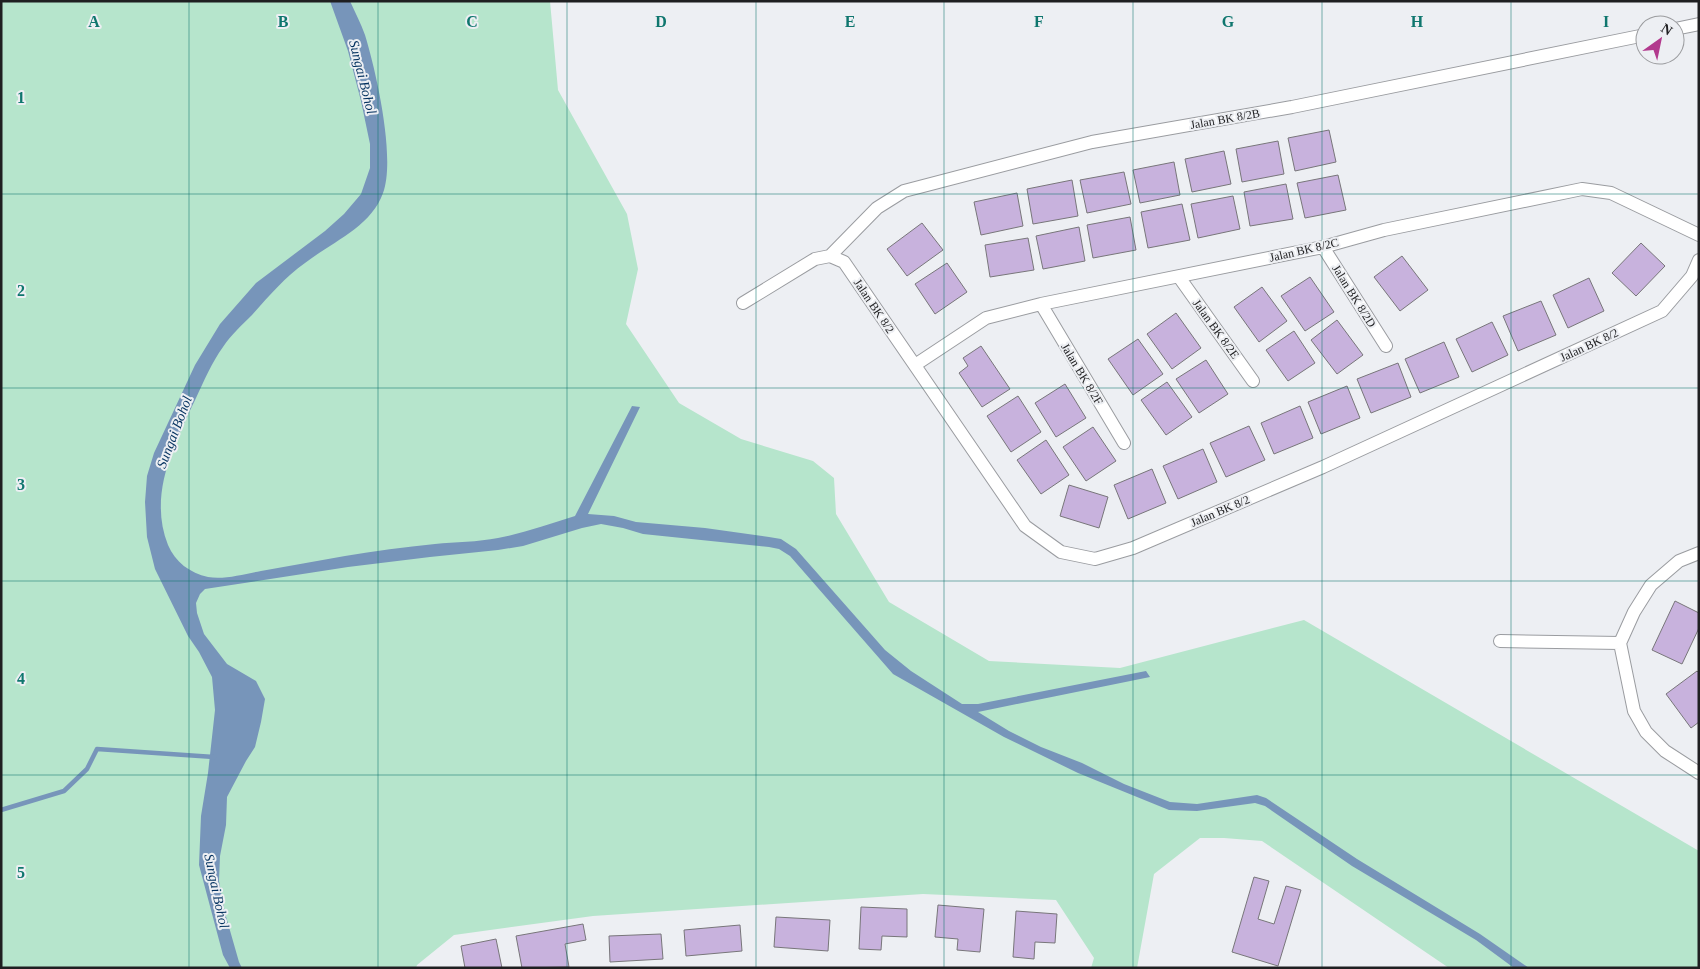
<svg xmlns="http://www.w3.org/2000/svg" width="1700" height="969" font-family="Georgia,serif">
	<style>
		.green { fill: #b6e5cc }
		.water { fill: #7795ba }
		.lines { fill: none; stroke-linecap: round; stroke-linejoin: round }
		.stream { stroke: #7795ba; stroke-width: 4.5 }
		.building { fill: #c8b2dd; stroke: #78767a }
		.minor-casing { stroke: #9a9ca0; stroke-width: 14 }
		.minor { stroke: #fff; stroke-width: 12 }
		.grid { fill: none; stroke: #0f766e; stroke-width: 1; stroke-opacity: 0.55 }
		.labels { text-anchor: middle; stroke-width: 4; stroke-linejoin: round; paint-order: stroke }
		.street-label { font-size: 12px; fill: #1f1f21; stroke: #edeff3 }
		.water-label { font-size: 14px; font-style: italic; fill: #02305e; stroke: #edeff3 }
		.grid-label { font-size: 16px; text-anchor: middle; font-weight: bold; fill: #0f766e; stroke: #edeff3; stroke-width: 4; stroke-linejoin: round; paint-order: stroke }
	</style>
	<rect width="100%" height="100%" fill="#edeff3"/>
	<!-- green -->
	<path class="green" d="M1,1H550L558,90L627,214L638,269L626,324L679,403L741,439L813,461L834,478L836,514L889,602L989,661L1120,668L1304,620L1699,851V968H1449L1262,841L1224,838H1200L1154,874L1137,968H1091L1094,958L1056,900L923,894L593,916L454,935L417,965L416,968H1Z"/>
	<!-- water -->
	<path class="water" d="M330,1H350C355,12 361,24 365,35C376,71 396,158 383,193C371,227 332,242 305,263C285,277 268,297 252,315C242,325 231,335 223,347C212,362 204,381 196,398C174,444 148,495 168,545C175,562 190,573 208,577C224,580 244,574 261,571C289,566 317,561 345,556C374,551 405,547 435,544C455,542 478,542 498,538C524,533 550,524 575,516L632,406L640,407L588,514L614,516L636,522L705,528L769,537L781,539L796,549L885,650L911,671L962,704H978L1146,671L1150,677L978,712L1009,731L1041,747L1082,763L1124,784L1170,802L1197,804L1257,795L1266,798L1357,859L1480,934L1529,968H1514L1476,940L1352,866L1265,806L1255,803L1197,811L1169,810L1078,773L1004,737L893,674L790,556L779,549L769,547L643,534L623,528L601,524L582,528L523,546L498,550L430,557L348,567L205,589L200,594L196,603L197,613L204,634L227,664L256,681L265,699L261,722L255,747L246,761L227,797L226,825L220,856L219,881L225,913L239,962L242,968H230L223,955L199,865L201,816L208,773L215,710L212,677L199,652L188,636L155,569L147,537L145,502L147,476L154,453L195,365L220,324L256,283L325,231L344,214L361,194L370,168V144L361,101L348,51Z"/>
	<g class="lines">
		<!-- stream -->
		<path class="stream" d="M1,810L64,791L87,769L97,749L214,757"/>
	</g>
	<!-- building -->
	<path class="building" d="M1329,130L1336,162L1295,171L1288,138Z
		M1278,141L1284,174L1242,182L1236,149Z
		M1224,151L1231,184L1192,192L1185,159Z
		M1174,162L1180,195L1140,203L1133,170Z
		M1124,172L1131,204L1087,213L1080,180Z
		M1338,175L1346,210L1305,218L1297,183Z
		M1072,180L1078,216L1033,224L1027,189Z
		M1286,184L1293,219L1250,226L1244,192Z
		M1017,193L1023,226L981,235L974,202Z
		M1233,196L1240,229L1198,238L1191,204Z
		M1182,204L1190,240L1148,248L1141,212Z
		M1130,217L1136,250L1093,258L1087,225Z
		M922,223L943,250L907,276L887,249Z
		M1079,227L1085,261L1043,269L1036,236Z
		M1028,238L1034,270L990,277L985,245Z
		M1641,243L1665,266L1636,296L1612,273Z
		M1402,256L1428,290L1400,311L1374,277Z
		M947,263L967,292L935,314L915,284Z
		M1310,277L1334,312L1305,331L1281,296Z
		M1589,278L1604,311L1568,328L1553,295Z
		M1262,287L1287,321L1259,342L1234,307Z
		M1541,301L1556,335L1518,351L1503,316Z
		M1176,313L1201,348L1172,369L1147,334Z
		M1337,320L1363,355L1337,374L1311,340Z
		M1492,322L1508,355L1472,372L1456,339Z
		M1294,331L1315,363L1288,381L1266,350Z
		M1138,339L1163,374L1133,395L1108,359Z
		M1444,342L1459,377L1420,393L1405,359Z
		M981,346L1010,389L982,407L959,373L968,366L963,358Z
		M1206,360L1228,394L1199,413L1176,379Z
		M1398,363L1411,397L1371,413L1357,379Z
		M1167,382L1192,417L1166,435L1141,400Z
		M1065,384L1086,418L1056,437L1035,403Z
		M1347,386L1360,418L1321,434L1308,402Z
		M1018,396L1041,432L1011,452L987,416Z
		M1300,406L1313,438L1274,454L1261,423Z
		M1249,426L1265,460L1226,477L1210,443Z
		M1093,427L1116,461L1086,481L1063,447Z
		M1046,440L1069,475L1041,494L1017,460Z
		M1203,449L1217,482L1178,499L1163,466Z
		M1152,469L1166,503L1128,519L1114,485Z
		M1069,485L1108,497L1099,528L1060,516Z
		M1675,601L1699,613V628L1682,664L1652,650Z
		M1697,671L1699,673V722L1691,728L1666,694Z
		M1254,877L1269,881L1258,919L1274,924L1286,886L1301,890L1278,966L1232,952Z
		M938,905L984,909L980,952L957,950L958,939L935,937Z
		M861,907L907,909V937L882,936L881,950L859,949Z
		M1016,911L1057,914L1055,943L1035,942L1034,959L1013,957Z
		M776,917L830,920L828,951L774,947Z
		M583,924L586,940L565,944L569,967L522,968L516,936Z
		M740,925L742,951L686,956L684,930Z
		M661,934L663,959L610,962L609,936Z
		M496,939L502,968H465L461,946Z"/>
	<g class="lines">
		<!-- minor casing -->
		<g class="minor-casing">
			<path id="minor" d="M1675,29L1699,24
				M1323,247L1386,346
				M830,256L844,262L1025,526L1061,552L1095,559L1133,548L1323,467L1662,311L1692,276L1699,260
				M830,256L877,208L904,191L1092,142L1292,107L1645,35
				M1179,277L1253,381
				M743,303L815,259L830,256
				M1041,304L1124,443
				M915,365L986,318L1041,304L1323,247L1384,230L1582,189L1611,193L1699,235
				M1699,553L1679,561L1651,585L1634,612L1620,643L1634,711L1646,732L1665,751L1699,773
				M1500,641L1620,643"/>
		</g>
		<!-- minor -->
		<use href="#minor" class="minor"/>
	</g>
	<!-- grid -->
	<path class="grid" d="M189,1V968M378,1V968M567,1V968M756,1V968M944,1V968M1133,1V968M1322,1V968M1511,1V968M1,194H1699M1,388H1699M1,581H1699M1,775H1699"/>
	<g class="labels">
		<!-- street labels -->
		<g class="street-label">
			<text transform="translate(1225 119) rotate(-10)" y="4">Jalan BK 8/2B</text>
			<text transform="translate(1304 250) rotate(-13)" y="4">Jalan BK 8/2C</text>
			<text transform="translate(1354 296) rotate(58)" y="4">Jalan BK 8/2D</text>
			<text transform="translate(874 306) rotate(56)" y="4">Jalan BK 8/2</text>
			<text transform="translate(1216 329) rotate(54)" y="4">Jalan BK 8/2E</text>
			<text transform="translate(1589 345) rotate(-25)" y="4">Jalan BK 8/2</text>
			<text transform="translate(1082 374) rotate(59)" y="4">Jalan BK 8/2F</text>
			<text transform="translate(1220 511) rotate(-23)" y="4">Jalan BK 8/2</text>
		</g>
		<!-- water labels -->
		<g class="water-label">
			<text transform="translate(363 77) rotate(76)" y="5">Sungai Bohol</text>
			<text transform="translate(174 432) rotate(-69)" y="5">Sungai Bohol</text>
			<text transform="translate(217 891) rotate(78)" y="5">Sungai Bohol</text>
		</g>
	</g>
	<g class="grid-label">
		<text x="94" y="27">A</text>
		<text x="283" y="27">B</text>
		<text x="472" y="27">C</text>
		<text x="661" y="27">D</text>
		<text x="850" y="27">E</text>
		<text x="1039" y="27">F</text>
		<text x="1228" y="27">G</text>
		<text x="1417" y="27">H</text>
		<text x="1606" y="27">I</text>
		<text x="21" y="103">1</text>
		<text x="21" y="296">2</text>
		<text x="21" y="490">3</text>
		<text x="21" y="684">4</text>
		<text x="21" y="878">5</text>
	</g>
	<!-- border -->
	<rect width="1700" height="969" fill="none" stroke="#1f1f21" stroke-width="5"/>
	<!-- north arrow -->
	<g transform="translate(1660 40) rotate(33)"><circle r="24" fill="#edeff3" stroke="#9b9c9f"/>
	<path d="M0-4L9 19L0 12L-9 19Z" fill="#b2398d"/>
	<text y="-8" font-size="14" font-weight="bold" text-anchor="middle" fill="#1f1f21">N</text>
	</g>
</svg>
